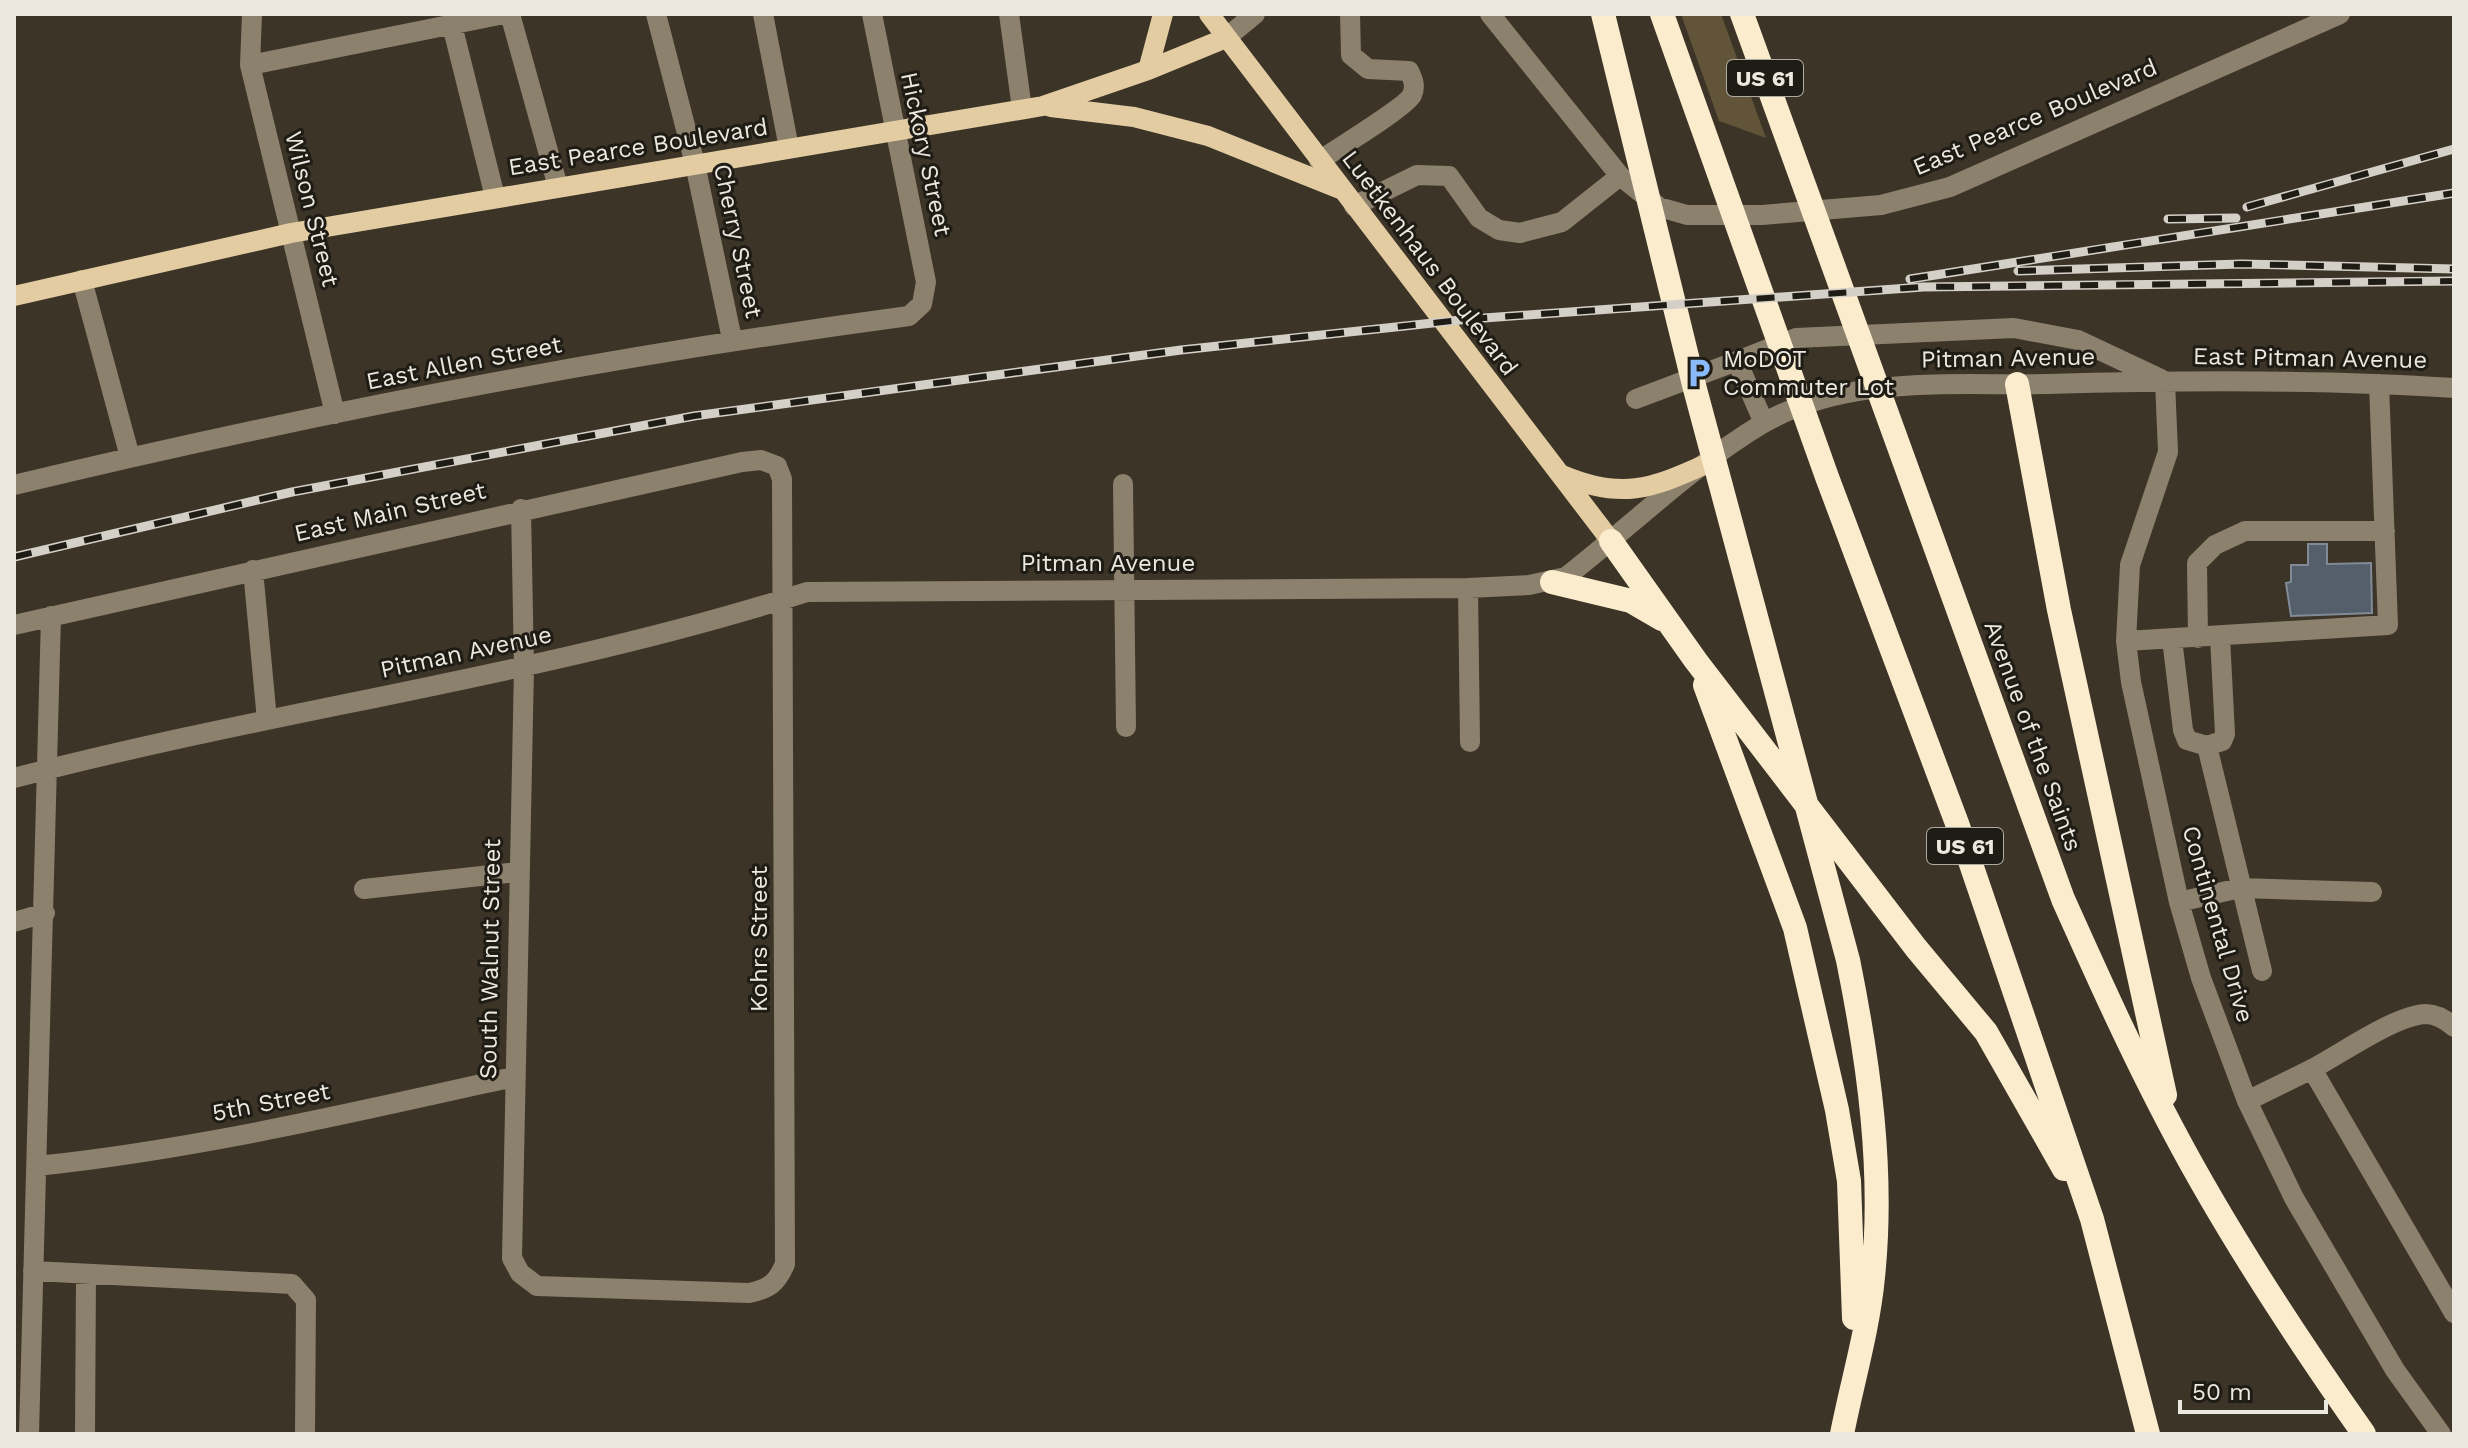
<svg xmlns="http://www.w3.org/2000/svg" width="2468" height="1448" font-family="'Work Sans',sans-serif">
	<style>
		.green { fill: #625439 }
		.building { fill: #555e6b; stroke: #818b98; stroke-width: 2 }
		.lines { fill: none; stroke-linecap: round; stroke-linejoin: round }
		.minor { stroke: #8c816d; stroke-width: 20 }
		.major { stroke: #e3cca2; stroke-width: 20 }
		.highway { stroke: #fcecce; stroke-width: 24 }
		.rail-casing { stroke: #d4cfc7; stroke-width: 9 }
		.rail { stroke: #1f1c16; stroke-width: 6; stroke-dasharray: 18; stroke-linecap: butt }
		.labels { text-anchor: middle; stroke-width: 6; stroke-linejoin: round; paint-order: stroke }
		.shield { fill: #1f1c16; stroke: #aeaba3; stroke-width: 2 }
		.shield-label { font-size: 22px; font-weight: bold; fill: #ece8e0 }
		.street-label { font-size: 24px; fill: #ece8e0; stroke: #1f1c16 }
		.poi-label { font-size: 24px; fill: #ece8e0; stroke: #1f1c16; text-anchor: start }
	</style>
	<rect width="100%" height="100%" fill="#3b3427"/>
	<!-- green -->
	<path class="green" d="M1681,14H1721L1766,138L1719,121Z"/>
	<!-- building -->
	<path class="building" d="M2308,544H2327V564L2371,563L2372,613L2291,616L2286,583L2291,582V565H2308Z"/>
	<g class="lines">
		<!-- minor -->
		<path class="minor" d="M252,14L250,65L335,414
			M510,14L558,187
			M656,14L695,164L732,339
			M763,14L789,148
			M1009,14L1022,109
			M1490,14L1620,176L1659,207L1687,215H1762L1881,205L1950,187L2340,14
			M452,25L495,197
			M1226,38L1255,14
			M250,65L504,14
			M1319,161C1335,150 1406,107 1412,95C1416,86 1413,79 1409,71L1368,69L1351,55L1350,14
			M1354,206L1417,175L1449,176L1479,218L1499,230L1520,233L1562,222L1620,176
			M82,280L130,457
			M2165,381L2168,452L2130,565L2126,641L2131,682L2179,902L2201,978L2247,1101L2294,1198L2395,1370L2441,1434
			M1636,399L1737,361
			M1764,423L1737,361L1796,338L2014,328L2078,340L2161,379
			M1123,484L1126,727
			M14,485C309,414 609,356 909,316L922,304L926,282L872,14
			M253,570L267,720
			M1468,588L1470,742
			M14,625L742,462L761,460L777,466L782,479L785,1264C777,1283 769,1289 749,1293L537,1286L520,1273L512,1258L524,668L521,509
			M2198,638L2197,563L2215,545L2245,531H2385
			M2172,639L2183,730L2187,740L2207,746L2222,741L2225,734L2220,637
			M2126,641L2388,625L2379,384
			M2207,746L2262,971
			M14,778C277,709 548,675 807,592L1468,588L1529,585L1566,577C1630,527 1692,466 1762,424C1848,374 1953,386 2047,384C2183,380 2319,379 2454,388
			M364,889L517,872
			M2179,902L2240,888L2372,892
			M14,922L45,913
			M2312,1069C2341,1054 2395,1015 2426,1014C2437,1014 2446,1020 2454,1027
			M2247,1101L2312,1069L2454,1313
			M37,1166C198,1149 356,1112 513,1077
			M33,1271L292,1284L306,1300L305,1434
			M29,1434L51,616
			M85,1434L86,1274"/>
		<!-- major -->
		<path class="major" d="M1209,14L1611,541
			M1148,70L1163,14
			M1051,107L1134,117L1208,136L1340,189
			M14,296L291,233L1043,106L1148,70L1226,38
			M1562,475C1621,500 1651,489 1706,464"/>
		<!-- highway -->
		<path class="highway" d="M1603,14L1695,389L1848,960C1869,1064 1884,1171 1873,1277C1868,1330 1852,1383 1842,1434
			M1662,14L1827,477L1958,826L2092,1219L2148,1434
			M1742,14L2063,899C2098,977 2133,1055 2173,1130C2229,1236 2295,1336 2364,1434
			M2017,384L2059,610L2165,1095
			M1611,541L1696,661L1916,948L1986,1032L2064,1169
			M1552,582L1631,601L1662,619
			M1705,685L1795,928L1837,1110L1849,1181L1854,1318"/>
		<!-- rail casing -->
		<g class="rail-casing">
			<path id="rail" d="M2247,207L2454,149
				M2168,219L2236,218
				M2018,271L2241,264L2454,269
				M1910,279L2454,193
				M14,557L292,492L694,416L1181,350L1470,319L1923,287L2454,281"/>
		</g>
		<!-- rail -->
		<use href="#rail" class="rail"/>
	</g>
	<!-- icons -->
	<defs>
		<g id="parking-bare" transform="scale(2.4)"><path d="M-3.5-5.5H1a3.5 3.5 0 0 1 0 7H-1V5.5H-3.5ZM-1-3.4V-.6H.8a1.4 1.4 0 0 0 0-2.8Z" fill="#89bafc" stroke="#1f1c16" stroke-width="2.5" paint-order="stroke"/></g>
	</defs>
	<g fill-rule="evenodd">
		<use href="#parking-bare" x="1699" y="373"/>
	</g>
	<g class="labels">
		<!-- shield labels -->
		<g class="shield">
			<rect x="1727" y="60" width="76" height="36" rx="6"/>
			<rect x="1927" y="828" width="76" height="36" rx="6"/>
		</g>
		<g class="shield-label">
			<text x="1765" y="86">US 61</text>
			<text x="1965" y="854">US 61</text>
		</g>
		<!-- street labels -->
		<g class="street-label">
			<text transform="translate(2035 117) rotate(-23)" y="8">East Pearce Boulevard</text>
			<text transform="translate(638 147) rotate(-9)" y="8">East Pearce Boulevard</text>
			<text transform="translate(926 154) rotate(78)" y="8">Hickory Street</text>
			<text transform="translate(312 209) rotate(76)" y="8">Wilson Street</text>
			<text transform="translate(738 241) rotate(78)" y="8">Cherry Street</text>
			<text transform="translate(1430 263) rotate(53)" y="8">Luetkenhaus Boulevard</text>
			<text transform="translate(2008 358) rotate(-1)" y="8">Pitman Avenue</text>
			<text transform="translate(2310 358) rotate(1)" y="8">East Pitman Avenue</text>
			<text transform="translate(464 363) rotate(-11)" y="8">East Allen Street</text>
			<text transform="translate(390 512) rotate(-13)" y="8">East Main Street</text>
			<text x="1108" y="571">Pitman Avenue</text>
			<text transform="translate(466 652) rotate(-12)" y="8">Pitman Avenue</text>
			<text transform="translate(2033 736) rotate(70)" y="8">Avenue of the Saints</text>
			<text transform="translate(2218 924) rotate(74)" y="8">Continental Drive</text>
			<text transform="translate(759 939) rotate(-90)" y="8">Kohrs Street</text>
			<text transform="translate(490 959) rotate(-89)" y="8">South Walnut Street</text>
			<text transform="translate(271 1102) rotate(-11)" y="8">5th Street</text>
		</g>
		<!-- poi labels -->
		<g class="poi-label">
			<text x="1723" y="367">MoDOT<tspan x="1723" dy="28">Commuter Lot</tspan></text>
		</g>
	</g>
	<!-- border -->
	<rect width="2468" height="1448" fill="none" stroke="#ece8e0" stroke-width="32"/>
	<!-- scale -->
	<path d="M2180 1400v12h146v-12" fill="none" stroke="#ece8e0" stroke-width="4"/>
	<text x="2192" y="1400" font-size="24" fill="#ece8e0" stroke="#1f1c16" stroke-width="6" paint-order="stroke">50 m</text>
</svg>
